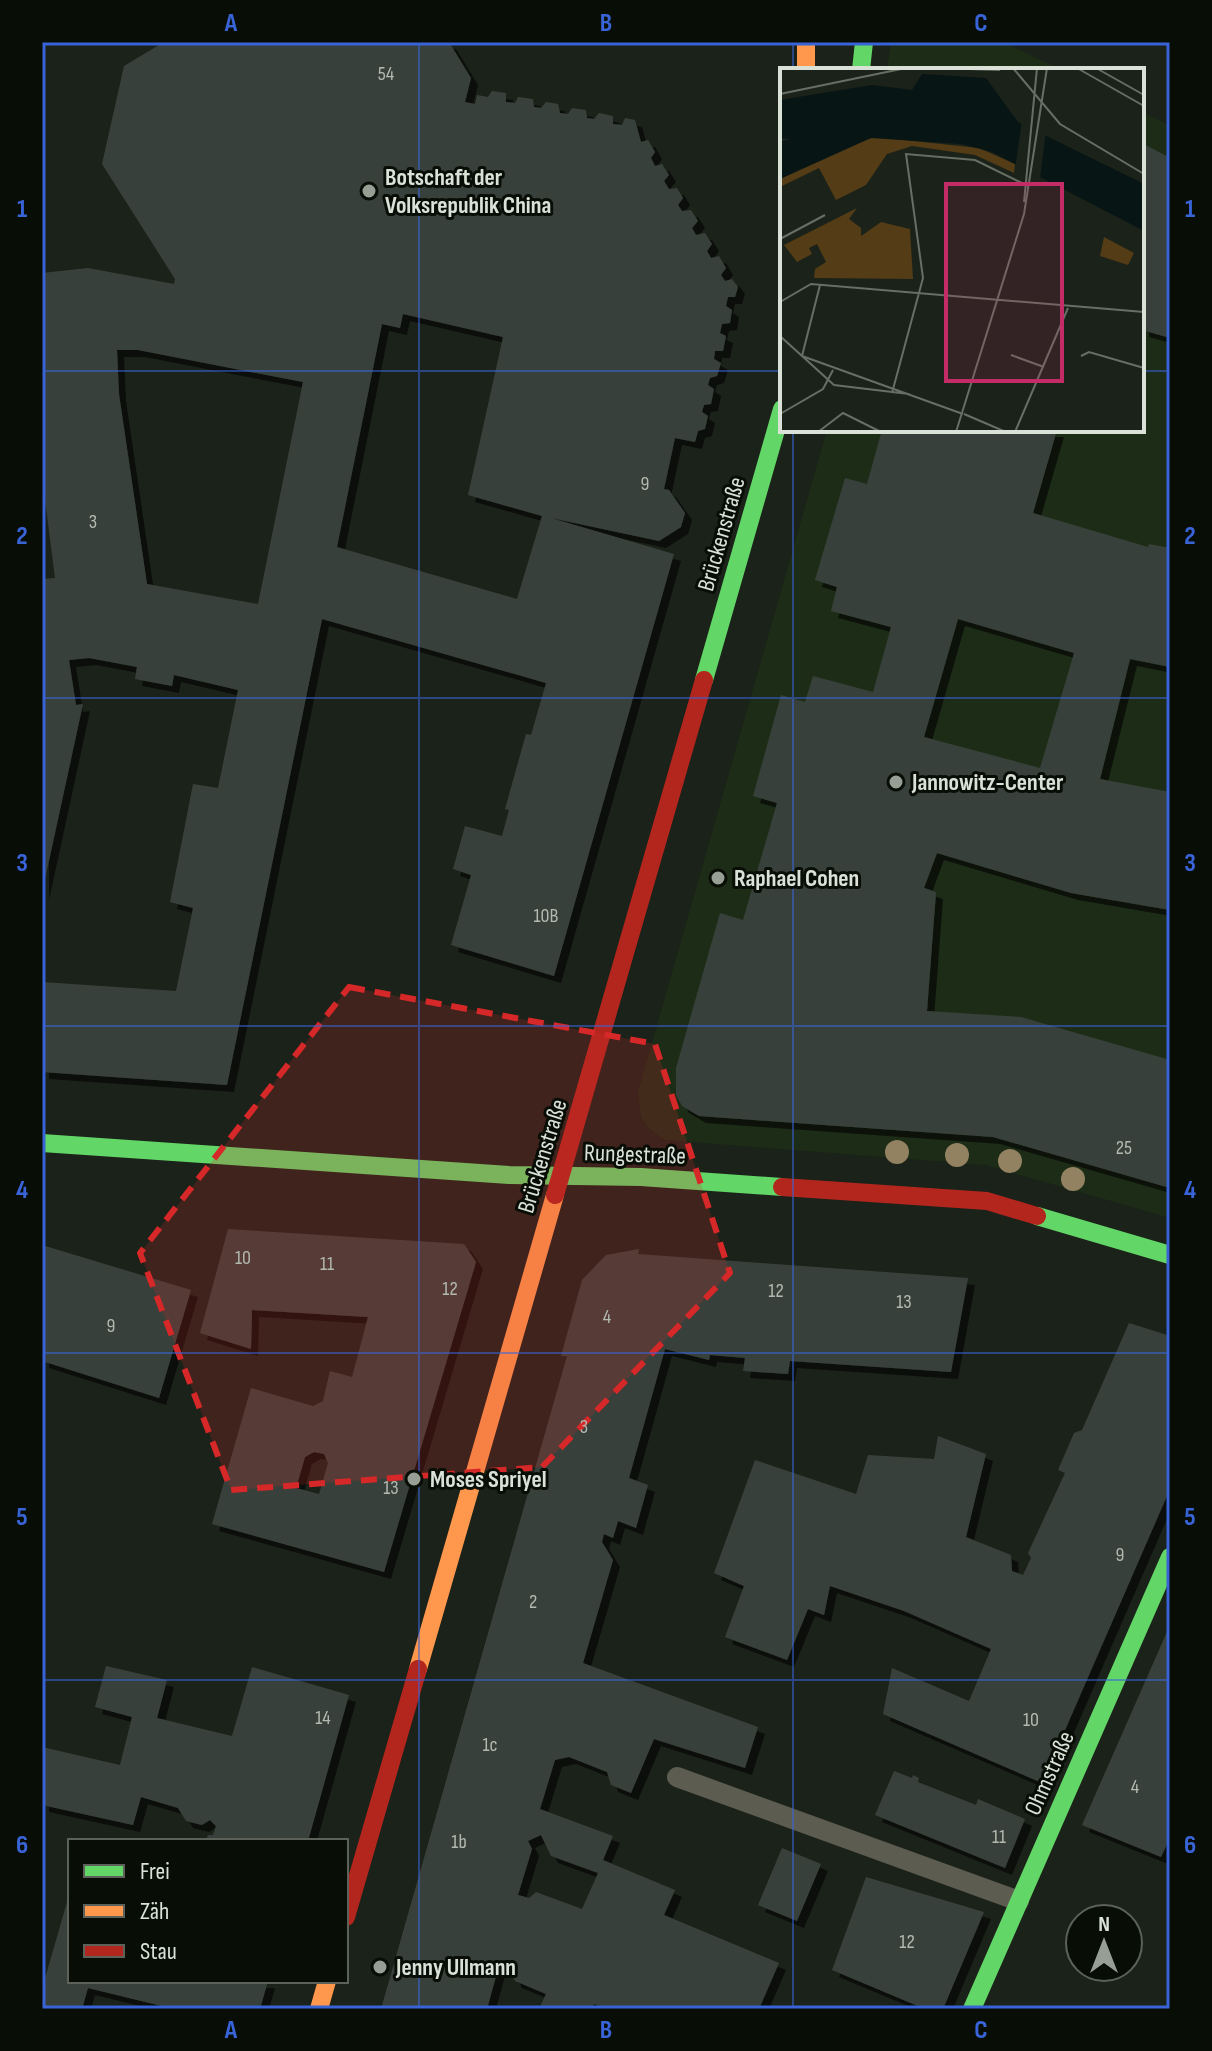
<svg xmlns="http://www.w3.org/2000/svg" width="1212" height="2051" font-family="'Sofia Sans Condensed',sans-serif">
	<style>
		.built { fill: #1d2c17 }
		.building { fill: #39413a; fill-rule: evenodd; filter: url(#shadow) }
		.lines { fill: none; stroke-linecap: round; stroke-linejoin: round }
		.lane { stroke: #5c5c51; stroke-width: 20 }
		.fast { stroke: #63d668; stroke-width: 18 }
		.slow { stroke: #ff974d; stroke-width: 18 }
		.jam { stroke: #b3261e; stroke-width: 18 }
		.tree { fill: #938262 }
		.marked { fill: #d62828; fill-opacity: 0.2; stroke: #d62828; stroke-width: 6; stroke-dasharray: 16 10; stroke-linejoin: round }
		.grid { fill: none; stroke: #3964d8; stroke-width: 2; stroke-opacity: 0.55 }
		.poi-dot { fill: #979f94; stroke: #080d06; stroke-width: 3 }
		.labels { text-anchor: middle; stroke-width: 6; stroke-linejoin: round; paint-order: stroke }
		.number-label { font-size: 20px; fill: #b2bab0 }
		.poi-label { font-size: 24px; font-weight: bold; fill: #dae2d7; stroke: #080d06; text-anchor: start }
		.street-label { font-size: 24px; fill: #dae2d7; stroke: #080d06 }
		.inset-road { fill: none; stroke: #676f65; stroke-width: 2 }
		.view { fill: #c42c67; fill-opacity: 0.15; stroke: #c42c67; stroke-width: 4 }
		.inset-edge { fill: none; stroke: #dae2d7; stroke-width: 4 }
		.neatline { fill: none; stroke: #3964d8; stroke-width: 3 }
		.grid-label { font-size: 26px; text-anchor: middle; font-weight: bold; fill: #3964d8 }
	</style>
	<defs>
		<filter id="shadow"><feDropShadow dx="7" dy="7" stdDeviation="0" flood-color="#0009"/></filter>
	</defs>
	<rect width="100%" height="100%" fill="#1b2219"/>
	<!-- built -->
	<path class="built" d="M891,42H1003L1061,70H887Z
		M1142,112L1170,126V1218L986,1165L665,1140L648,1128L641,1117L638,1092L827,430H1142Z"/>
	<!-- building -->
	<path class="building" d="M164,42H449L471,78L465,102L475,104L477,95L488,97L492,91L506,93V102L515,103L518,97L533,99L534,107L541,108L546,102L558,104L560,113L568,114L572,108L586,110L587,118L594,119L599,113L613,116V124L622,125L625,118L635,120L641,142L648,140L655,152L651,158L655,166L662,164L669,175L664,181L669,189L677,188L683,198L678,205L682,211L691,210L698,221L692,228L696,235L705,233L712,244L707,251L711,258L719,256L726,268L721,275L725,281L732,279L738,287L735,297H728L726,306L732,310L730,323L722,324L720,333L726,336L723,351H715L714,359L721,363L717,376L710,378L708,385L714,389L711,404L704,405L702,412L708,416L705,429L698,431L695,442L675,438L664,489L669,490L685,513L681,527L659,541L551,518L674,554L554,976L451,945L471,875L453,869L465,826L502,836L509,810L505,809L526,734L531,735L546,683L322,619L227,1085L42,1072V982L176,991L193,908L170,902L193,784L218,788L238,690L174,675L172,686L135,679L137,667L89,658L69,660L76,705L83,704L42,893V579L55,578L42,476V273L88,268L174,284L175,279L102,164L124,66ZM403,314L503,337L468,495L542,516L517,599L337,547L382,324L400,328ZM117,350H138L303,382L258,604L147,584L119,394Z
		M1142,143L1170,158V338L1142,330Z
		M882,430H1057L1033,513L1148,547L1149,544L1170,548V667L1130,659L1100,779L1170,792V910L1071,893L937,853L924,888L936,892L927,1011L1021,1017L1170,1060V1188L993,1137L699,1116L682,1106L676,1095V1068L720,913L743,920L777,803L753,796L781,695L805,702L813,676L873,692L891,627L831,611L837,587L815,580L845,478L867,484ZM958,619L1074,653L1040,768L924,737Z
		M228,1229L464,1244L476,1262L384,1572L212,1524L251,1388L313,1406L323,1401L330,1371L352,1377L368,1317L252,1310L251,1349L200,1333ZM314,1452L324,1454L328,1463L319,1494L296,1488L305,1457Z
		M42,1245L191,1290L159,1398L42,1361Z
		M639,1249L638,1254L968,1278L951,1372L790,1361L788,1374L743,1371L745,1358L710,1355L709,1360L665,1349L629,1478L648,1485L636,1528L618,1521L613,1538L604,1534L602,1542L613,1560L583,1663L758,1727L745,1768L654,1739L631,1793L611,1785L607,1772L569,1757L555,1760L540,1809L613,1836L603,1860L675,1890L664,1915L779,1963L759,2009H606L594,2004L592,2009H539L546,1994L515,1981L505,1960L500,1962L487,2009H381L567,1356H561L582,1280L606,1255ZM541,1835L551,1856L598,1873L582,1909L536,1892L529,1898L518,1895L532,1849L528,1841Z
		M1129,1323L1170,1336V1489L1042,1783L883,1714L892,1668L969,1701L991,1649L904,1611L830,1586L824,1615L808,1609L787,1660L725,1637L744,1586L714,1573L755,1460L856,1494L868,1455L934,1459L938,1436L986,1454L966,1537L1011,1555L1012,1571L1023,1575L1031,1558L1028,1553L1065,1473L1058,1470L1074,1433L1082,1430Z
		M1170,1625V1838L1161,1857L1082,1825Z
		M106,1666L167,1680L157,1718L232,1736L252,1667L349,1695L308,1841H206L208,1835H213L216,1826L210,1820L202,1825L186,1821L178,1808L141,1797L133,1825L42,1805V1747L120,1765L132,1717L95,1707Z
		M894,1771L912,1778L913,1775L919,1778L918,1782L976,1805L978,1799L1025,1819L1005,1868L875,1815Z
		M782,1848L821,1864L797,1921L758,1905Z
		M866,1877L984,1912L943,2009H925L832,1970Z
		M69,1895L70,1981H268L260,2009H174L88,1988L82,2009H42V1989Z"/>
	<g class="lines">
		<!-- lane -->
		<path class="lane" d="M677,1777L1019,1901"/>
		<!-- fast -->
		<path class="fast" d="M861,70L864,42
			M704,680L782,409
			M42,1143L509,1175L641,1177L782,1187
			M1037,1216L1170,1255
			M972,2009L1170,1557"/>
		<!-- slow -->
		<path class="slow" d="M806,42V70
			M418,1669L555,1195
			M319,2009L327,1981"/>
		<!-- jam -->
		<path class="jam" d="M782,1187L987,1201L1037,1216
			M555,1195L704,680
			M346,1917L418,1669"/>
	</g>
	<!-- trees -->
	<g class="tree">
		<circle cx="897" cy="1152" r="12"/>
		<circle cx="957" cy="1155" r="12"/>
		<circle cx="1010" cy="1161" r="12"/>
		<circle cx="1073" cy="1179" r="12"/>
	</g>
	<!-- marked area -->
	<path class="marked" d="M349,987L655,1044L730,1273L542,1467L231,1490L140,1253Z"/>
	<!-- grid -->
	<path class="grid" d="M419,42V2009M793,42V70M42,371H782M1142,371H1170M793,430V2009M42,698H1170M42,1026H1170M42,1353H1170M42,1680H1170"/>
	<!-- markers -->
	<g class="poi-dot">
		<circle cx="369" cy="191" r="8"/>
		<circle cx="896" cy="782" r="8"/>
		<circle cx="718" cy="878" r="8"/>
		<circle cx="414" cy="1479" r="8"/>
		<circle cx="380" cy="1967" r="8"/>
	</g>
	<g class="labels">
		<!-- number labels -->
		<g class="number-label">
			<text x="386" y="80">54</text>
			<text x="645" y="490">9</text>
			<text x="93" y="528">3</text>
			<text x="546" y="922">10B</text>
			<text x="1124" y="1154">25</text>
			<text x="243" y="1264">10</text>
			<text x="327" y="1270">11</text>
			<text x="450" y="1295">12</text>
			<text x="776" y="1297">12</text>
			<text x="904" y="1308">13</text>
			<text x="607" y="1323">4</text>
			<text x="111" y="1332">9</text>
			<text x="584" y="1433">3</text>
			<text x="391" y="1494">13</text>
			<text x="1120" y="1561">9</text>
			<text x="533" y="1608">2</text>
			<text x="323" y="1724">14</text>
			<text x="1031" y="1726">10</text>
			<text x="490" y="1751">1c</text>
			<text x="1135" y="1793">4</text>
			<text x="999" y="1843">11</text>
			<text x="459" y="1848">1b</text>
			<text x="907" y="1948">12</text>
		</g>
		<!-- poi labels -->
		<g class="poi-label">
			<text x="385" y="185">Botschaft der<tspan x="385" dy="28">Volksrepublik China</tspan></text>
			<text x="912" y="790">Jannowitz-Center</text>
			<text x="734" y="886">Raphael Cohen</text>
			<text x="430" y="1487">Moses Spriyel</text>
			<text x="396" y="1975">Jenny Ullmann</text>
		</g>
		<!-- street labels -->
		<g class="street-label">
			<text transform="translate(721 534) rotate(-74)" y="8">Brückenstraße</text>
			<text transform="translate(635 1154) rotate(2)" y="8">Rungestraße</text>
			<text transform="translate(542 1156) rotate(-73)" y="8">Brückenstraße</text>
			<text transform="translate(1049 1773) rotate(-66)" y="8">Ohmstraße</text>
		</g>
	</g>
	<!-- overview -->
	<g transform="translate(780 68)">
		<rect width="364" height="364" fill="#1b2219"/>
		<path d="M96,69L199,80L235,96L234,105L195,87L132,78L107,86L86,117L56,132L39,100L0,119V111L72,75ZM77,140L69,151L81,160V168L101,154L130,161L133,211L34,210L35,201L46,194L37,176L29,180L32,186L17,194L4,177ZM324,169L354,185L348,197L320,188Z" fill="#533c16"/>
		<path d="M142,6L206,10L238,54L364,116V163L212,84L181,76L91,70L0,111V74L10,71L0,70V32L92,17L132,22Z" fill="#081515"/>
		<path d="M242,53L266,62L260,110L235,101Z" fill="#1b2219"/>
		<path class="inset-road" d="M156,0L220,2M233,0L280,56L364,106M297,0L364,38M316,0L364,27M0,26L126,0M244,134L257,0M0,171L45,147M0,234L31,216L364,244M0,268L54,317L129,326M231,287L264,299M22,288L183,346M22,288L40,217M301,288L309,284L364,300M112,325L143,210L126,86L195,92L248,118M0,346L43,321L53,302M184,346L226,364M38,364L63,345L101,364M176,364L244,146L267,0M235,364L288,240"/>
		<path class="view" d="M166,116H282V313H166Z"/>
		<rect width="364" height="364" class="inset-edge"/>
	</g>
	<!-- border -->
	<rect width="1212" height="2051" fill="none" stroke="#080d06" stroke-width="88"/>
	<!-- legend -->
	<rect x="68" y="1839" width="280" height="144" fill="#080d06" stroke="#5c625a" stroke-width="2"/>
	<rect x="84" y="1865" width="40" height="12" fill="#63d668" stroke="#5c625a" stroke-width="2"/>
	<text x="140" y="1879" font-size="24" fill="#dae2d7">Frei</text>
	<rect x="84" y="1905" width="40" height="12" fill="#ff974d" stroke="#5c625a" stroke-width="2"/>
	<text x="140" y="1919" font-size="24" fill="#dae2d7">Zäh</text>
	<rect x="84" y="1945" width="40" height="12" fill="#b3261e" stroke="#5c625a" stroke-width="2"/>
	<text x="140" y="1959" font-size="24" fill="#dae2d7">Stau</text>
	<!-- north arrow -->
	<g transform="translate(1104 1943)"><circle r="38" fill="#080d06" stroke="#5c625a" stroke-width="2"/>
	<path d="M0-6L14 30L0 20L-14 30Z" fill="#979f94"/>
	<text y="-12" font-size="22" font-weight="bold" text-anchor="middle" fill="#dae2d7">N</text>
	</g>
	<rect x="44" y="44" width="1124" height="1963" class="neatline"/>
	<g class="grid-label">
		<text x="231" y="31">A</text>
		<text x="606" y="31">B</text>
		<text x="981" y="31">C</text>
		<text x="22" y="217">1</text>
		<text x="1190" y="217">1</text>
		<text x="22" y="544">2</text>
		<text x="1190" y="544">2</text>
		<text x="22" y="871">3</text>
		<text x="1190" y="871">3</text>
		<text x="22" y="1198">4</text>
		<text x="1190" y="1198">4</text>
		<text x="22" y="1525">5</text>
		<text x="1190" y="1525">5</text>
		<text x="22" y="1853">6</text>
		<text x="1190" y="1853">6</text>
		<text x="231" y="2038">A</text>
		<text x="606" y="2038">B</text>
		<text x="981" y="2038">C</text>
	</g>
</svg>
